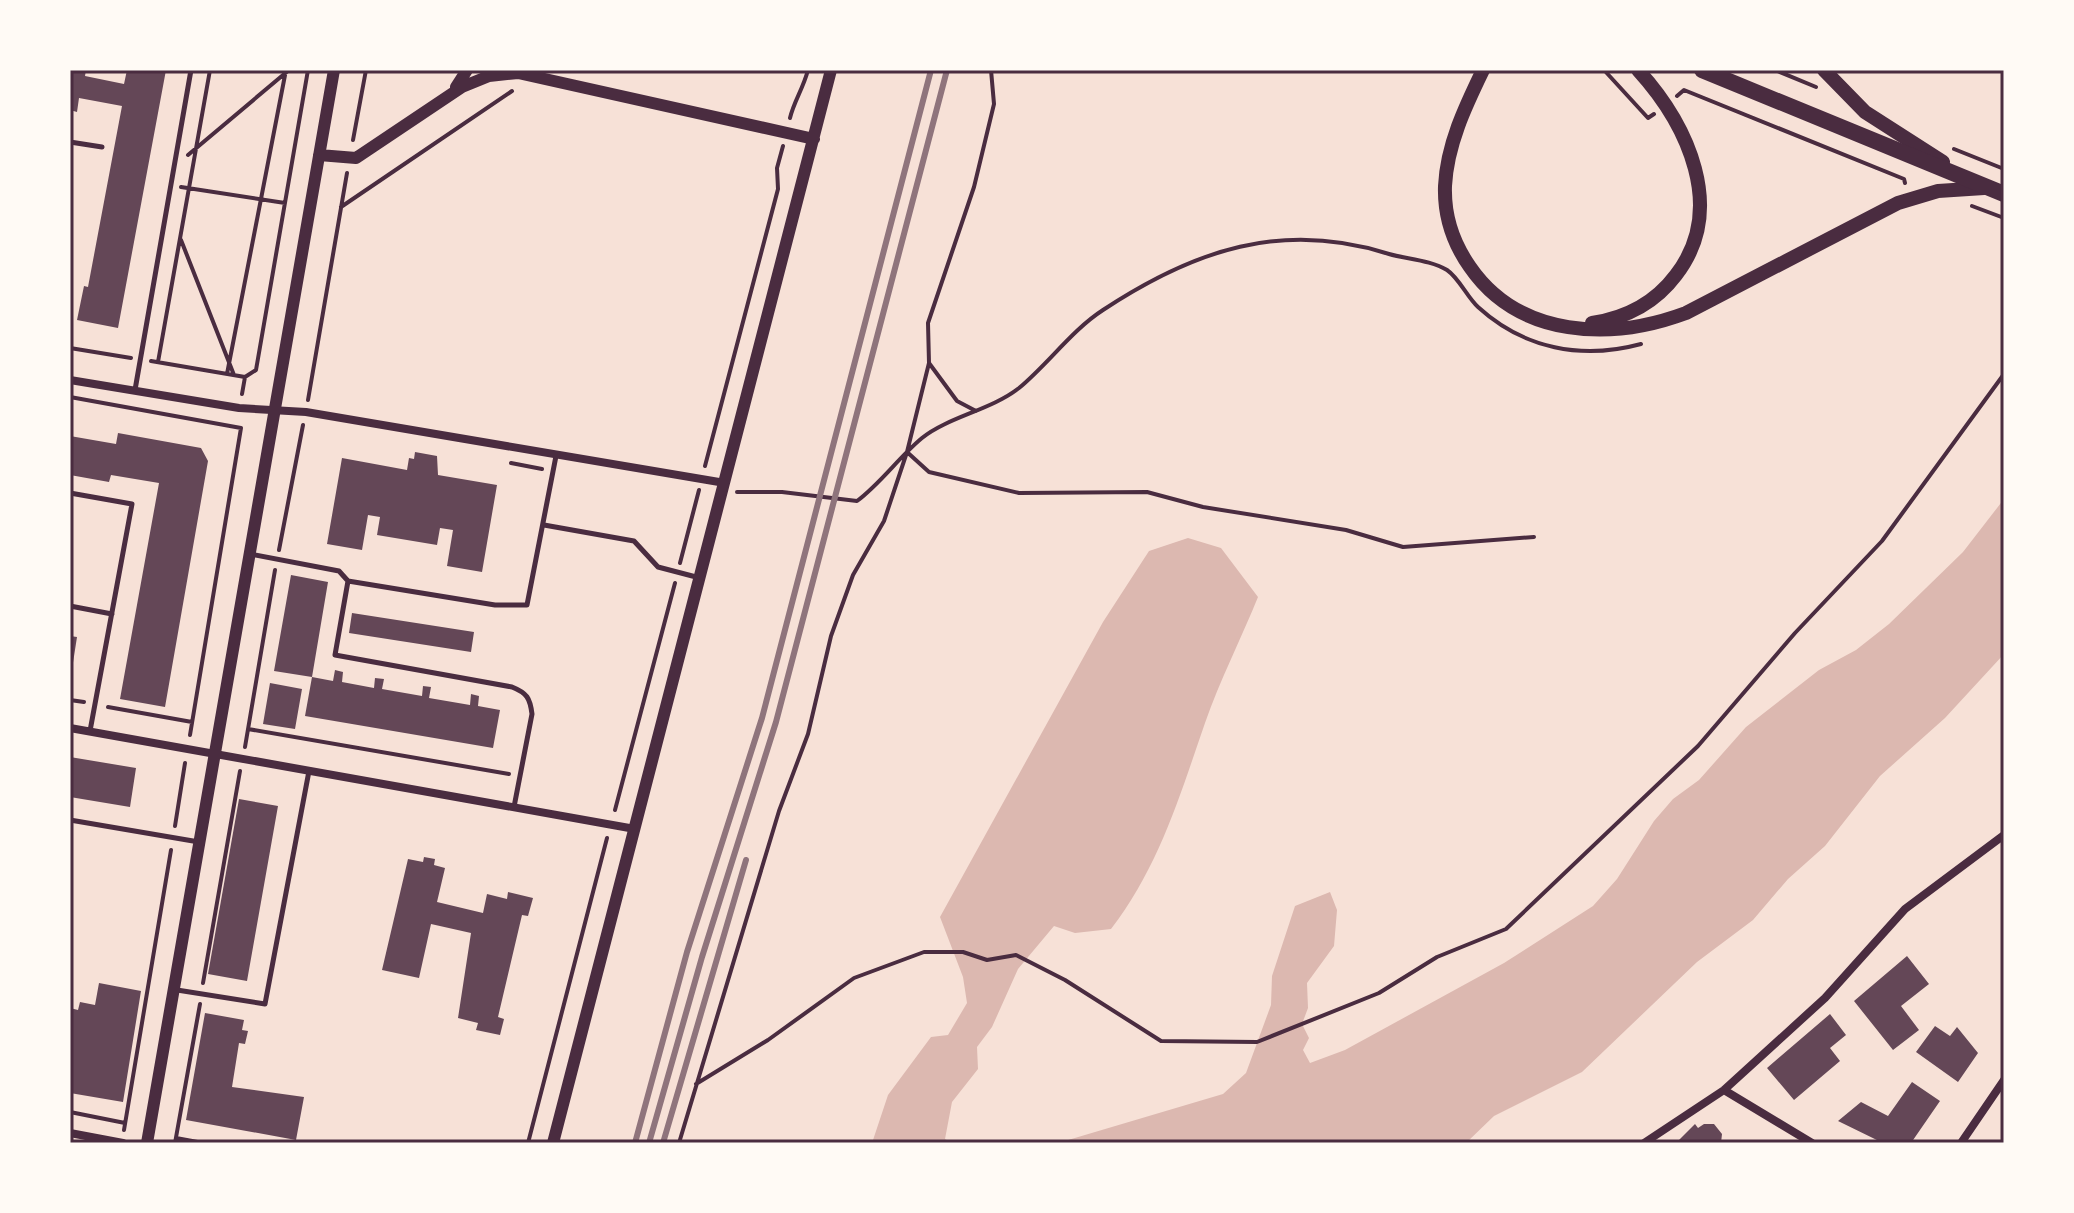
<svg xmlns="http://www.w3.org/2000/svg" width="2074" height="1213" font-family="Inter,sans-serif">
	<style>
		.water { fill: #dcb8b0 }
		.building { fill: #644757 }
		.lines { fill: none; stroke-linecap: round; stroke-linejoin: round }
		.path { stroke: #4a2c40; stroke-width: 4 }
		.service { stroke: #4a2c40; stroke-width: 5 }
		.minor { stroke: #4a2c40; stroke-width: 8 }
		.tertiary { stroke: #4a2c40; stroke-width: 12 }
		.secondary { stroke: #4a2c40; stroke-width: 14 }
		.primary { stroke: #4a2c40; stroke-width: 16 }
		.rail { stroke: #8f747c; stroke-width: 6 }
		.neatline { fill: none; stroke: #4a2c40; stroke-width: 3 }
	</style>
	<rect width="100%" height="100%" fill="#f7e1d7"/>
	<!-- water -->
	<path class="water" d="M2004,499V654L1945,718L1880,776L1825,846L1788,879L1753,920L1697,962L1582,1072L1494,1116L1466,1143H1058L1223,1094L1246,1073L1271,1005L1272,976L1295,906L1330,892L1337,910L1334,946L1307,983L1308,1008L1302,1024L1309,1038L1303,1050L1310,1063L1345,1050L1504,963L1593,906L1617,879L1654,821L1673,799L1699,780L1746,727L1819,670L1856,650L1889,624L1963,552Z
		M1188,538L1221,548L1258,597C1241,639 1220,680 1205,723C1180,795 1159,867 1111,929L1075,933L1054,926L1018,969L992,1027L977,1047L978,1069L952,1102L945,1139L952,1143H872L888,1095L931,1037L948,1035L967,1003L963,977L940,917L1103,622L1149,551Z"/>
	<!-- building -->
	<path class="building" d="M70,70H86L85,76L124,84L127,70H166L118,328L77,320L84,286L88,287L122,106L79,98L77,112L70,110Z
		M118,433L201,448L208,461L165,707L120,699L159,483L111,475L109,482L70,475V436L116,444Z
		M415,452L437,456L438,475L497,485L482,572L447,566L453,530L440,528L437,545L377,535L380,517L368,515L362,550L327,544L342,458L407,470L409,458L414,459Z
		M291,575L328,582L312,677L274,671Z
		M352,613L474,632L471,652L349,633Z
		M70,636L77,637L72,669H70Z
		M335,670L343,672L342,682L374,688L375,678L384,679L382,689L422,696L423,686L431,687L429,698L470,705L471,694L479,696L478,706L500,710L493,748L305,716L312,677L333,681Z
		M270,683L302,689L295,729L263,724Z
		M70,757L136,768L130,807L70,797Z
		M239,799L278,806L247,981L208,974Z
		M424,857L435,859L434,865L445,868L437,902L483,913L487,894L507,899L508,892L533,898L528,916L522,915L498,1017L504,1019L500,1035L476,1030L478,1023L458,1018L471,933L431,924L419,978L382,970L408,859L423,862Z
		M1907,956L1929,984L1901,1006L1919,1030L1893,1050L1854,1001Z
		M99,983L141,991L123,1102L70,1093V1008L78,1010L80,1002L95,1005Z
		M205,1013L244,1020L242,1030L248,1031L245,1044L239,1043L232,1087L304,1097L296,1140L186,1120Z
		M1830,1014L1846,1035L1830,1048L1840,1061L1794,1100L1767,1068Z
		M1935,1026L1950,1036L1957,1027L1978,1053L1958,1082L1916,1052Z
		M1912,1082L1940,1101L1911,1143H1883L1838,1121L1861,1102L1888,1116Z
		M1695,1124L1698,1128L1704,1124H1714L1722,1134L1721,1143H1676Z"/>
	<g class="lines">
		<!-- path -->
		<path class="path" d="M1604,70L1648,118L1654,114
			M1775,70L1816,87
			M1677,96L1684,90L1904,179L1905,183
			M790,118C794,101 803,89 808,70
			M353,140L366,70
			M1954,149L2004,169
			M188,155L289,70
			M181,187L285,203
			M1972,206L2004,218
			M341,207L512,91
			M181,240L234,375
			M70,348L131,358
			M151,361L245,377L256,370L308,70
			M158,362L210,70
			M929,363L957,401L976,411
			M227,374L286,70
			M242,394L245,377
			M70,397L241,428L190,735
			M308,400L347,173
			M907,452L929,472L1019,493L1147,492L1203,507L1346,530L1403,547L1534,537
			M511,463L542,469
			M705,466L778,189L777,168L783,146
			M737,492H782L857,501C881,483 899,457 922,438C948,417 991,410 1019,388C1048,364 1072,330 1103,310C1194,250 1282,220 1389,254C1406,259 1431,260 1447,270C1459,278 1467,297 1478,307C1524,349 1582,360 1641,344
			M279,550L303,425
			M680,563L699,490
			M70,700L84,702
			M108,707L192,722
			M248,729L509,774
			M245,747L275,570
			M615,810L675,583
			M175,826L185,763
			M203,983L240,771
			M696,1084L768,1040L854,978L924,952H963L987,960L1016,955L1065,980L1161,1041L1257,1042L1379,993L1437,957L1506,929L1698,746L1795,633L1882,541L2004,374
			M70,1112L125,1123
			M124,1130L171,850
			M176,1138L203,1143
			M175,1143L200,1004
			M528,1143L607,838
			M679,1143L779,811L808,734L831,636L853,575L884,521L907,452L929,363L928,323L974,187L994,104L991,70"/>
		<!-- service -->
		<path class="service" d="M70,142L102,147
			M135,390L191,70
			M70,493L132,504L90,731
			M544,525L634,541L658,567L700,578
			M250,554L339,571L348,581L495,605H527L556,456
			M348,581L335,655L512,687C527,693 530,698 532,714L514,807
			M70,606L112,614
			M70,820L199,842
			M177,990L265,1004L309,771"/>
		<!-- minor -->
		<path class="minor" d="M70,380L239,408L306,412L725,483
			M70,728L635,829
			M1724,1090L1812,1143
			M70,1133L123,1143
			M1644,1143L1724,1090L1825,998L1905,909L2004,835
			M1961,1143L2004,1080"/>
		<!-- tertiary -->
		<path class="tertiary" d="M456,87L467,70
			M319,155L356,158L462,87L489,76L518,73L814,139
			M147,1143L334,70
			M553,1143L831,70"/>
		<!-- secondary -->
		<path class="secondary" d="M1483,70C1465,107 1447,145 1445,186C1444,216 1453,243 1470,267C1519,338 1611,341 1686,313L1898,203L1938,191L1984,188
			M1824,70L1865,112L1943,162
			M1592,323C1626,318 1655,303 1676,275C1727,209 1688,125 1638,70"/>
		<!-- primary -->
		<path class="primary" d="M1702,70L2004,194"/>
		<!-- rail -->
		<path class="rail" d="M635,1143L687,952L762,718L931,70
			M649,1143L702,957L776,722L947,70
			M663,1143L746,860"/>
	</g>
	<!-- border -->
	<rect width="2074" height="1213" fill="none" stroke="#fffaf5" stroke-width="144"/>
	<rect x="72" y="72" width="1930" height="1069" class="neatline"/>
</svg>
